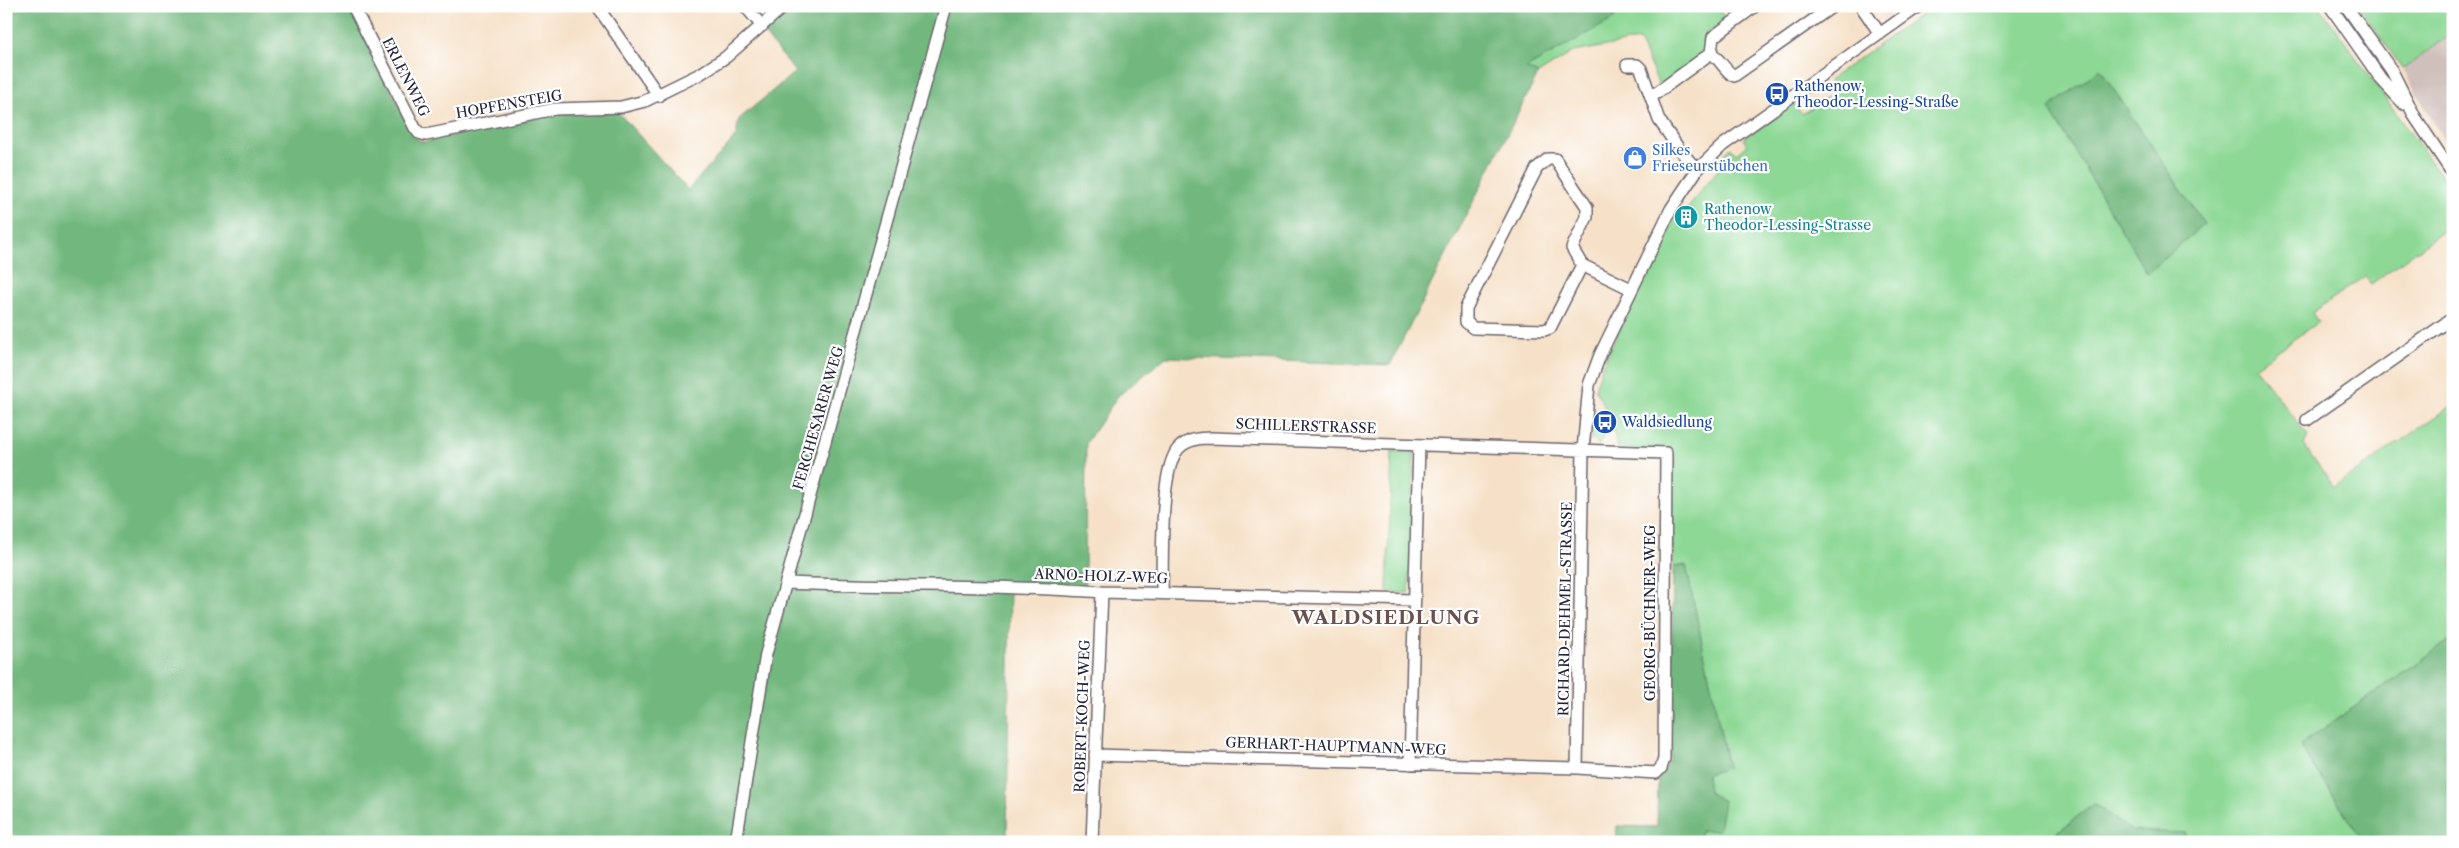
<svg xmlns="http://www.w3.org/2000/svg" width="2459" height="848" font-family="'Libre Caslon Text',serif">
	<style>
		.built { fill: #f4d3c1 }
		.industrial { fill: #d0c0bc }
		.green { fill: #8dd895; stroke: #587d68; fill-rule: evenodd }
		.forest { fill: #72b87e; stroke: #4a6d5c }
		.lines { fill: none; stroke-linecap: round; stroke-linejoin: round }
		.minor-casing { stroke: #6c656c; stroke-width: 14 }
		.minor { stroke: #fff; stroke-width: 11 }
		.labels { text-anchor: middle; stroke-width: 4.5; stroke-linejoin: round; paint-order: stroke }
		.street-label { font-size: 14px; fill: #22223b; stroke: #fff }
		.transit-label { font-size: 14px; fill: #164399; stroke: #fff; text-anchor: start }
		.shop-label { font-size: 14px; fill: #366cbe; stroke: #fff; text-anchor: start }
		.culture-label { font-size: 14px; fill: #0d838f; stroke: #fff; text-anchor: start }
		.district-label { font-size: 19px; font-weight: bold; letter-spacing: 1px; fill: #6b5050; stroke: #fff }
	</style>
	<rect width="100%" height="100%" fill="#fff"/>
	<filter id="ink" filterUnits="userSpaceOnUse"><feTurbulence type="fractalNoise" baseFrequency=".02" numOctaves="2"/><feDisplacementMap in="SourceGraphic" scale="10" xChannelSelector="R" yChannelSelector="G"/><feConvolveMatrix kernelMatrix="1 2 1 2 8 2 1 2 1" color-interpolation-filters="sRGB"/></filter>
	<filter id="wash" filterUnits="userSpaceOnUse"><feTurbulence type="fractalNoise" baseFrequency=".0096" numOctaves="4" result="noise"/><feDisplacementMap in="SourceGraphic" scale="20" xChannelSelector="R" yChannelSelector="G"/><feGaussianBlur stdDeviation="1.12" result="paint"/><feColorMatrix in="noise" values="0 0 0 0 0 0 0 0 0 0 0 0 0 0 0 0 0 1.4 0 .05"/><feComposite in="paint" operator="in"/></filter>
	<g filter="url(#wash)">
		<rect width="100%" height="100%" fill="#f6e1c8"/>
		<!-- built -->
		<path class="built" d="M1874,6H1910L1886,23Z"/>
		<!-- industrial -->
		<path class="industrial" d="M2453,33V156L2403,69Z"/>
		<!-- green -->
		<path class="green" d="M1609,6H1717L1726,20L1704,35V53L1660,87L1639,40L1573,52L1538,74L1526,68L1615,18Z
			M1933,6H2319L2453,192V224L2371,284L2365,276L2312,313L2318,322L2255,367L2308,436L2304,445L2334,487L2453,405V638L2300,745L2364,842H2181L2186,833L2131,831L2094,804L2044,842H1700V831L1709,793L1707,774L1728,768L1686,566L1673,567L1671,455L1617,447L1612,421L1595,389L1604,361L1680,207L1687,210L1704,186L1718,170L1713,164L1731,148L1736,154L1747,145L1743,139L1792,102L1802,114L1834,93L1829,80ZM2100,69L2204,224L2147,273L2049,108Z
			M2358,6H2453V33L2403,69Z
			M1592,414L1598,420L1604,435L1599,445L1591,439Z
			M1392,451L1414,452L1409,593L1387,592Z"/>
		<!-- forest -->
		<path class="forest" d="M6,6L350,7L414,137L423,142L553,114L618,112L688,190L736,136L739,119L795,72L763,32L791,6H1609L1615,18L1526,68L1538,74L1390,365L1166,357L1118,396L1086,443L1085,584H1010L1007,842H6Z
			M2100,69L2204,224L2147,273L2049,108Z
			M1686,565L1728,768L1707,774L1709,793L1724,801L1719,830L1700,831V842H1616L1617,826L1657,827L1658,779L1670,761L1673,567Z
			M2453,638V842H2364L2300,745Z
			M2094,804L2132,831L2186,833L2181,842H2044Z"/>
	</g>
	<g filter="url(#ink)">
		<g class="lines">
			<!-- minor casing -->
			<g class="minor-casing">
				<path id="minor" d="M353,6L415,128L419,133L426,135L555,109L621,107L645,101L700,74L726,57L784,6
					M597,6L659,96
					M745,6L762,26
					M1861,6L1880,34
					M2330,6L2381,79L2404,104
					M2346,6L2392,71L2415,117L2453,174
					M1711,53C1720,59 1725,71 1734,76L1833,6
					M1627,65H1637L1641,69L1659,120L1679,149L1697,170
					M1651,97L1711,53L1713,37L1755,6
					M1582,265L1550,328L1544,330L1473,328L1466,322V308L1537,168L1548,159H1555L1587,207V217L1572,248L1582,265L1631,289
					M2307,420L2453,318
					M787,583C892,588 998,584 1102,592L1414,600
					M1095,755L1577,768L1656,773L1661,768L1664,759L1666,453L1212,438C1200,438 1188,439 1179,448C1159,468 1163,563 1162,593
					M1410,764L1419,445
					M1577,768L1583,450L1589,385L1600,355L1671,209L1697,170L1723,145L1919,6
					M736,842L766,654L946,6
					M1092,842L1102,592"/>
			</g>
			<!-- minor -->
			<use href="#minor" class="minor"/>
		</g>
	</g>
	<!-- icons -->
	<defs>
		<g id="bus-disc" transform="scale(1.25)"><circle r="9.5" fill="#1a4fb4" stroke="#fff"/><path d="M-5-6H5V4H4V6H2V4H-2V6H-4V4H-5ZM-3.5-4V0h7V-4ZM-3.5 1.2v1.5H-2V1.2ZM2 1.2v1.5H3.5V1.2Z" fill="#fff"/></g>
		<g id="shop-disc" transform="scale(1.25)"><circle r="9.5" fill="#3f7fe0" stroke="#fff"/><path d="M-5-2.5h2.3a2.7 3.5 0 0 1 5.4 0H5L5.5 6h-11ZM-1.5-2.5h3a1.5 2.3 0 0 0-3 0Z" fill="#fff"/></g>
		<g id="building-disc" transform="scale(1.25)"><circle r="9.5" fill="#0f9aa8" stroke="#fff"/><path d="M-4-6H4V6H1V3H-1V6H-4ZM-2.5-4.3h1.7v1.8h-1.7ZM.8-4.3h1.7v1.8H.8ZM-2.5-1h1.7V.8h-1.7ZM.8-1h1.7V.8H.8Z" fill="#fff"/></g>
	</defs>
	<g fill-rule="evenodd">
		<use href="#bus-disc" x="1777" y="94"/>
		<use href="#shop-disc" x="1635" y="158"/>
		<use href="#building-disc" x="1686" y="217"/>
		<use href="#bus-disc" x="1605" y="422"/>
	</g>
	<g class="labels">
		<!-- street labels -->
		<g class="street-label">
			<text transform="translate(406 77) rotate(63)" y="5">ERLENWEG</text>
			<text transform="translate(509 104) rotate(-10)" y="5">HOPFENSTEIG</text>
			<text transform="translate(818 418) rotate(-74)" y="5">FERCHESARER WEG</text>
			<text transform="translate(1306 426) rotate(2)" y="5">SCHILLERSTRASSE</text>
			<text transform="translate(1101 576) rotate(2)" y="5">ARNO-HOLZ-WEG</text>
			<text transform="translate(1565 609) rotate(-89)" y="5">RICHARD-DEHMEL-STRASSE</text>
			<text transform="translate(1650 613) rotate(-90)" y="5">GEORG-BÜCHNER-WEG</text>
			<text transform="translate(1082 716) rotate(-88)" y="5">ROBERT-KOCH-WEG</text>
			<text transform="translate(1336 746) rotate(2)" y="5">GERHART-HAUPTMANN-WEG</text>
		</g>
		<!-- transit labels -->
		<g class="transit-label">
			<text x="1794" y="91">Rathenow,<tspan x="1794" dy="16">Theodor-Lessing-Straße</tspan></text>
			<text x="1622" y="427">Waldsiedlung</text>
		</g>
		<!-- shop labels -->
		<g class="shop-label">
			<text x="1652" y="155">Silkes<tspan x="1652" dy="16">Frieseurstübchen</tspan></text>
		</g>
		<!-- culture labels -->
		<g class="culture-label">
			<text x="1704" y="214">Rathenow<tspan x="1704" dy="16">Theodor-Lessing-Strasse</tspan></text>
		</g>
		<!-- district labels -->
		<g class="district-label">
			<text x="1386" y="624">WALDSIEDLUNG</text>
		</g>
	</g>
	<!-- margin -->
	<rect width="2459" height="848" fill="none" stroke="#fff" stroke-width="25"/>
</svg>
